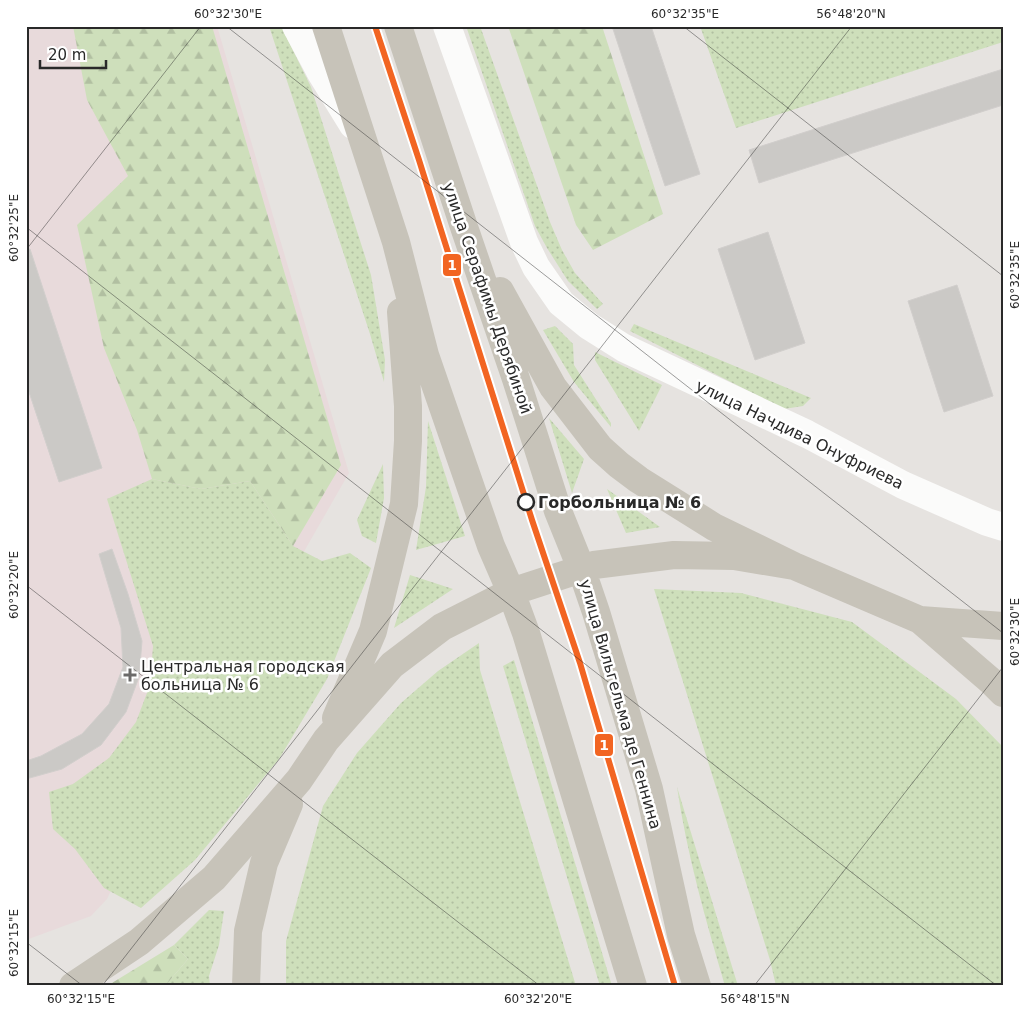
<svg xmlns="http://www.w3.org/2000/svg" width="1029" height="1012" font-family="'DejaVu Sans',sans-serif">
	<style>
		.medical { fill: #e8dadb }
		.grass { fill: url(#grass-dots) }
		.forest { fill: url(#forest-firs) }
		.building { fill: #cbc9c6; stroke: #d1cecc }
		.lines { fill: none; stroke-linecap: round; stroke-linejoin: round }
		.minor { stroke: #fbfbfa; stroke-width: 28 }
		.major { stroke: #c7c3b9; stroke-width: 28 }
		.tram-1-casing { stroke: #fff; stroke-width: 10 }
		.tram-1 { stroke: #f26522; stroke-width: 6 }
		.ticks { fill: none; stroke: #292929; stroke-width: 1; stroke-opacity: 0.45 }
		.stop-dot { fill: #fff; stroke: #292929; stroke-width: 2.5 }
		.poi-dot { fill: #6b6a69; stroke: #fff; stroke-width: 2 }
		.labels { text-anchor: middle; stroke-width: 5; stroke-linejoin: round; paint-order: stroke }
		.street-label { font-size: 16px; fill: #292929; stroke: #fff }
		.stop-label { font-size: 16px; font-weight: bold; fill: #292929; stroke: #fff; text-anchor: start }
		.poi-label { font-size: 16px; fill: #292929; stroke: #fff; text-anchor: start }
		.line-badge { stroke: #fff; stroke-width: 2 }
		.badge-label { font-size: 14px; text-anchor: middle; font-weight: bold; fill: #fff }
		.neatline { fill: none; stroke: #292929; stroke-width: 2 }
		.ticks-label { font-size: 12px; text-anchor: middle; fill: #292929 }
	</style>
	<defs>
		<pattern id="grass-dots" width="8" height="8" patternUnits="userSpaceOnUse" patternTransform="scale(1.25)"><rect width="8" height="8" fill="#cedfbb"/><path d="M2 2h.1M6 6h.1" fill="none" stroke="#b1bfa1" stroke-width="1.8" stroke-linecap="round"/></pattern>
		<pattern id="forest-firs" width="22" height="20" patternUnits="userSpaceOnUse" patternTransform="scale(1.25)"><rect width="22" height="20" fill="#cedfbb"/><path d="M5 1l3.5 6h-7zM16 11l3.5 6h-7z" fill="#b1bfa1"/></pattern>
	</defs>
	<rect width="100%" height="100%" fill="#e6e3e0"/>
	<!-- medical -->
	<path class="medical" d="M26,26H217L349,473L117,878L107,899L91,916L26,940Z"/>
	<!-- grass -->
	<path class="grass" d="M269,26H281L311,87L371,275L385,360L384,382L370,334Z
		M466,26H480L550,222L562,250L575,273L603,304L597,309L568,281L547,248L535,226Z
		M700,26H1003V42L736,128Z
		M634,324L811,398L803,406L784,409L630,331Z
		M555,326L573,344L574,365L611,423V427L574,382L543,330Z
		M595,352L662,385L639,431L595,360Z
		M549,418L584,459L572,493Z
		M428,421L465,536L416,550L426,487Z
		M383,464L384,498L376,543L362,536L357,520Z
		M152,479L201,489L250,481L293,546L322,561L350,553L371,568L327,679L279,759L195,860L141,908L104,888L75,849L53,829L49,792L73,784L109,758L136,722L150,685L153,646L107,499Z
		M607,489L660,527L626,533Z
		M410,575L453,589L394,628Z
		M654,589L741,593L852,622L956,699L1003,747V986H776L770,960Z
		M479,643L480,670L576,986H286V941L323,806L357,753L401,703L438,671Z
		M514,660L612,986H600L503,666Z
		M677,787L738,986H725C706,921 687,855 677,787Z
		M209,910L224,911L219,945L209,976L210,986H165L188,959L174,945Z"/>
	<!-- forest -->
	<path class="forest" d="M73,26H212L341,465L293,546L250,481L201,489L152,479L137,430L104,348L77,225L128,176L87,100Z
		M508,26H602L663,214L593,250L576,225Z
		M174,945L188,959L165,986H107Z"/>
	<!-- building -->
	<path class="building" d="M612,26H651L700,174L665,186Z
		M1003,69V105L759,183L749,150Z
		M768,232L805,343L755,360L718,249Z
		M30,249L102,468L59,482L26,383V250Z
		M957,285L993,396L944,412L908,301Z
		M112,549L128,594L142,641L139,677L126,712L101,745L62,769L26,779V761L41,756L82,734L109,704L123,667L121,628L99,554Z"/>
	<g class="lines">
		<!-- minor -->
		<path class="minor" d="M296,26L321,73L353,125
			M447,26L524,242L536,267L561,303L589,326L624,348L807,434L903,485L987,522L1003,527"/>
		<!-- major -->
		<path class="major" d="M326,26L396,242L425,355L491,546L511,592L526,633L633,986
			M398,26L464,227L516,379L558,511L581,568L596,612L649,789L681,935L697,986
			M500,291L553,387L600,448L619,465L639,480L714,527L794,566L920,620L992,682L1003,693
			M920,620L1003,626
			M336,718L373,631L404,504L408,441V406L401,312
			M73,986L139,942L214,878L299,780L326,740L392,665L442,627L511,592L594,565L674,555L734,556L794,566
			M246,986L248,931L264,863L289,804"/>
		<!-- tram-1 casing -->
		<g class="tram-1-casing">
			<path id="tram-1" d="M375,26L419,160L532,520L580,663L675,986"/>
		</g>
		<!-- tram-1 -->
		<use href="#tram-1" class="tram-1"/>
	</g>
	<!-- ticks -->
	<path class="ticks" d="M226,26L1003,633M683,26L1003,276M26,227L997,986M26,250L201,26M26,585L540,986M26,942L83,986M102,986L852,26M754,986L1003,667"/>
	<!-- markers -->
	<circle class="stop-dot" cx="526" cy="502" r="8"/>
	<path class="poi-dot" d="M127.5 667.5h5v5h5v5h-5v5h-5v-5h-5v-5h5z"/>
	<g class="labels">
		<!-- street labels -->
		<g class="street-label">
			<text transform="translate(488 298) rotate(71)" y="6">улица Серафимы Дерябиной</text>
			<text transform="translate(800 434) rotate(26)" y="6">улица Начдива Онуфриева</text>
			<text transform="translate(621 704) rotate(74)" y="6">улица Вильгельма де Геннина</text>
		</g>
		<!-- stop labels -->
		<g class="stop-label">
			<text x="538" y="508">Горбольница № 6</text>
		</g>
		<!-- poi labels -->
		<g class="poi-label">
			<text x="141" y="672">Центральная городская<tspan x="141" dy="18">больница № 6</tspan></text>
		</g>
	</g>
	<g class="line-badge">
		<rect x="442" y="253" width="20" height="24" rx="5" fill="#f26522"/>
		<rect x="594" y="733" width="20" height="24" rx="5" fill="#f26522"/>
	</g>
	<g class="badge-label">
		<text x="452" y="270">1</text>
		<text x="604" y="750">1</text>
	</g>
	<!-- border -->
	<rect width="1029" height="1012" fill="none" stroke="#ffffff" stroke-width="55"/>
	<!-- scale -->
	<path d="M40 60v8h66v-8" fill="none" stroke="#292929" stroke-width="2.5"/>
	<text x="48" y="60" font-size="15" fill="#292929" stroke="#ffffff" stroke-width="4" paint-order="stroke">20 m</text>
	<rect x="28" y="28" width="974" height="956" class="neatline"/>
	<g class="ticks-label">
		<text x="228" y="18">60°32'30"E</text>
		<text x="685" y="18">60°32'35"E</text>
		<text x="851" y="18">56°48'20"N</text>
		<text transform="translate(14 228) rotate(-90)" y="4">60°32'25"E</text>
		<text transform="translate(1015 275) rotate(-90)" y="4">60°32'35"E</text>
		<text transform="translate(14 585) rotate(-90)" y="4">60°32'20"E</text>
		<text transform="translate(1015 632) rotate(-90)" y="4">60°32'30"E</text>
		<text transform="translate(14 943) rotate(-90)" y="4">60°32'15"E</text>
		<text x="81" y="1003">60°32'15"E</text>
		<text x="538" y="1003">60°32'20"E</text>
		<text x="755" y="1003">56°48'15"N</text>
	</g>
</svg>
